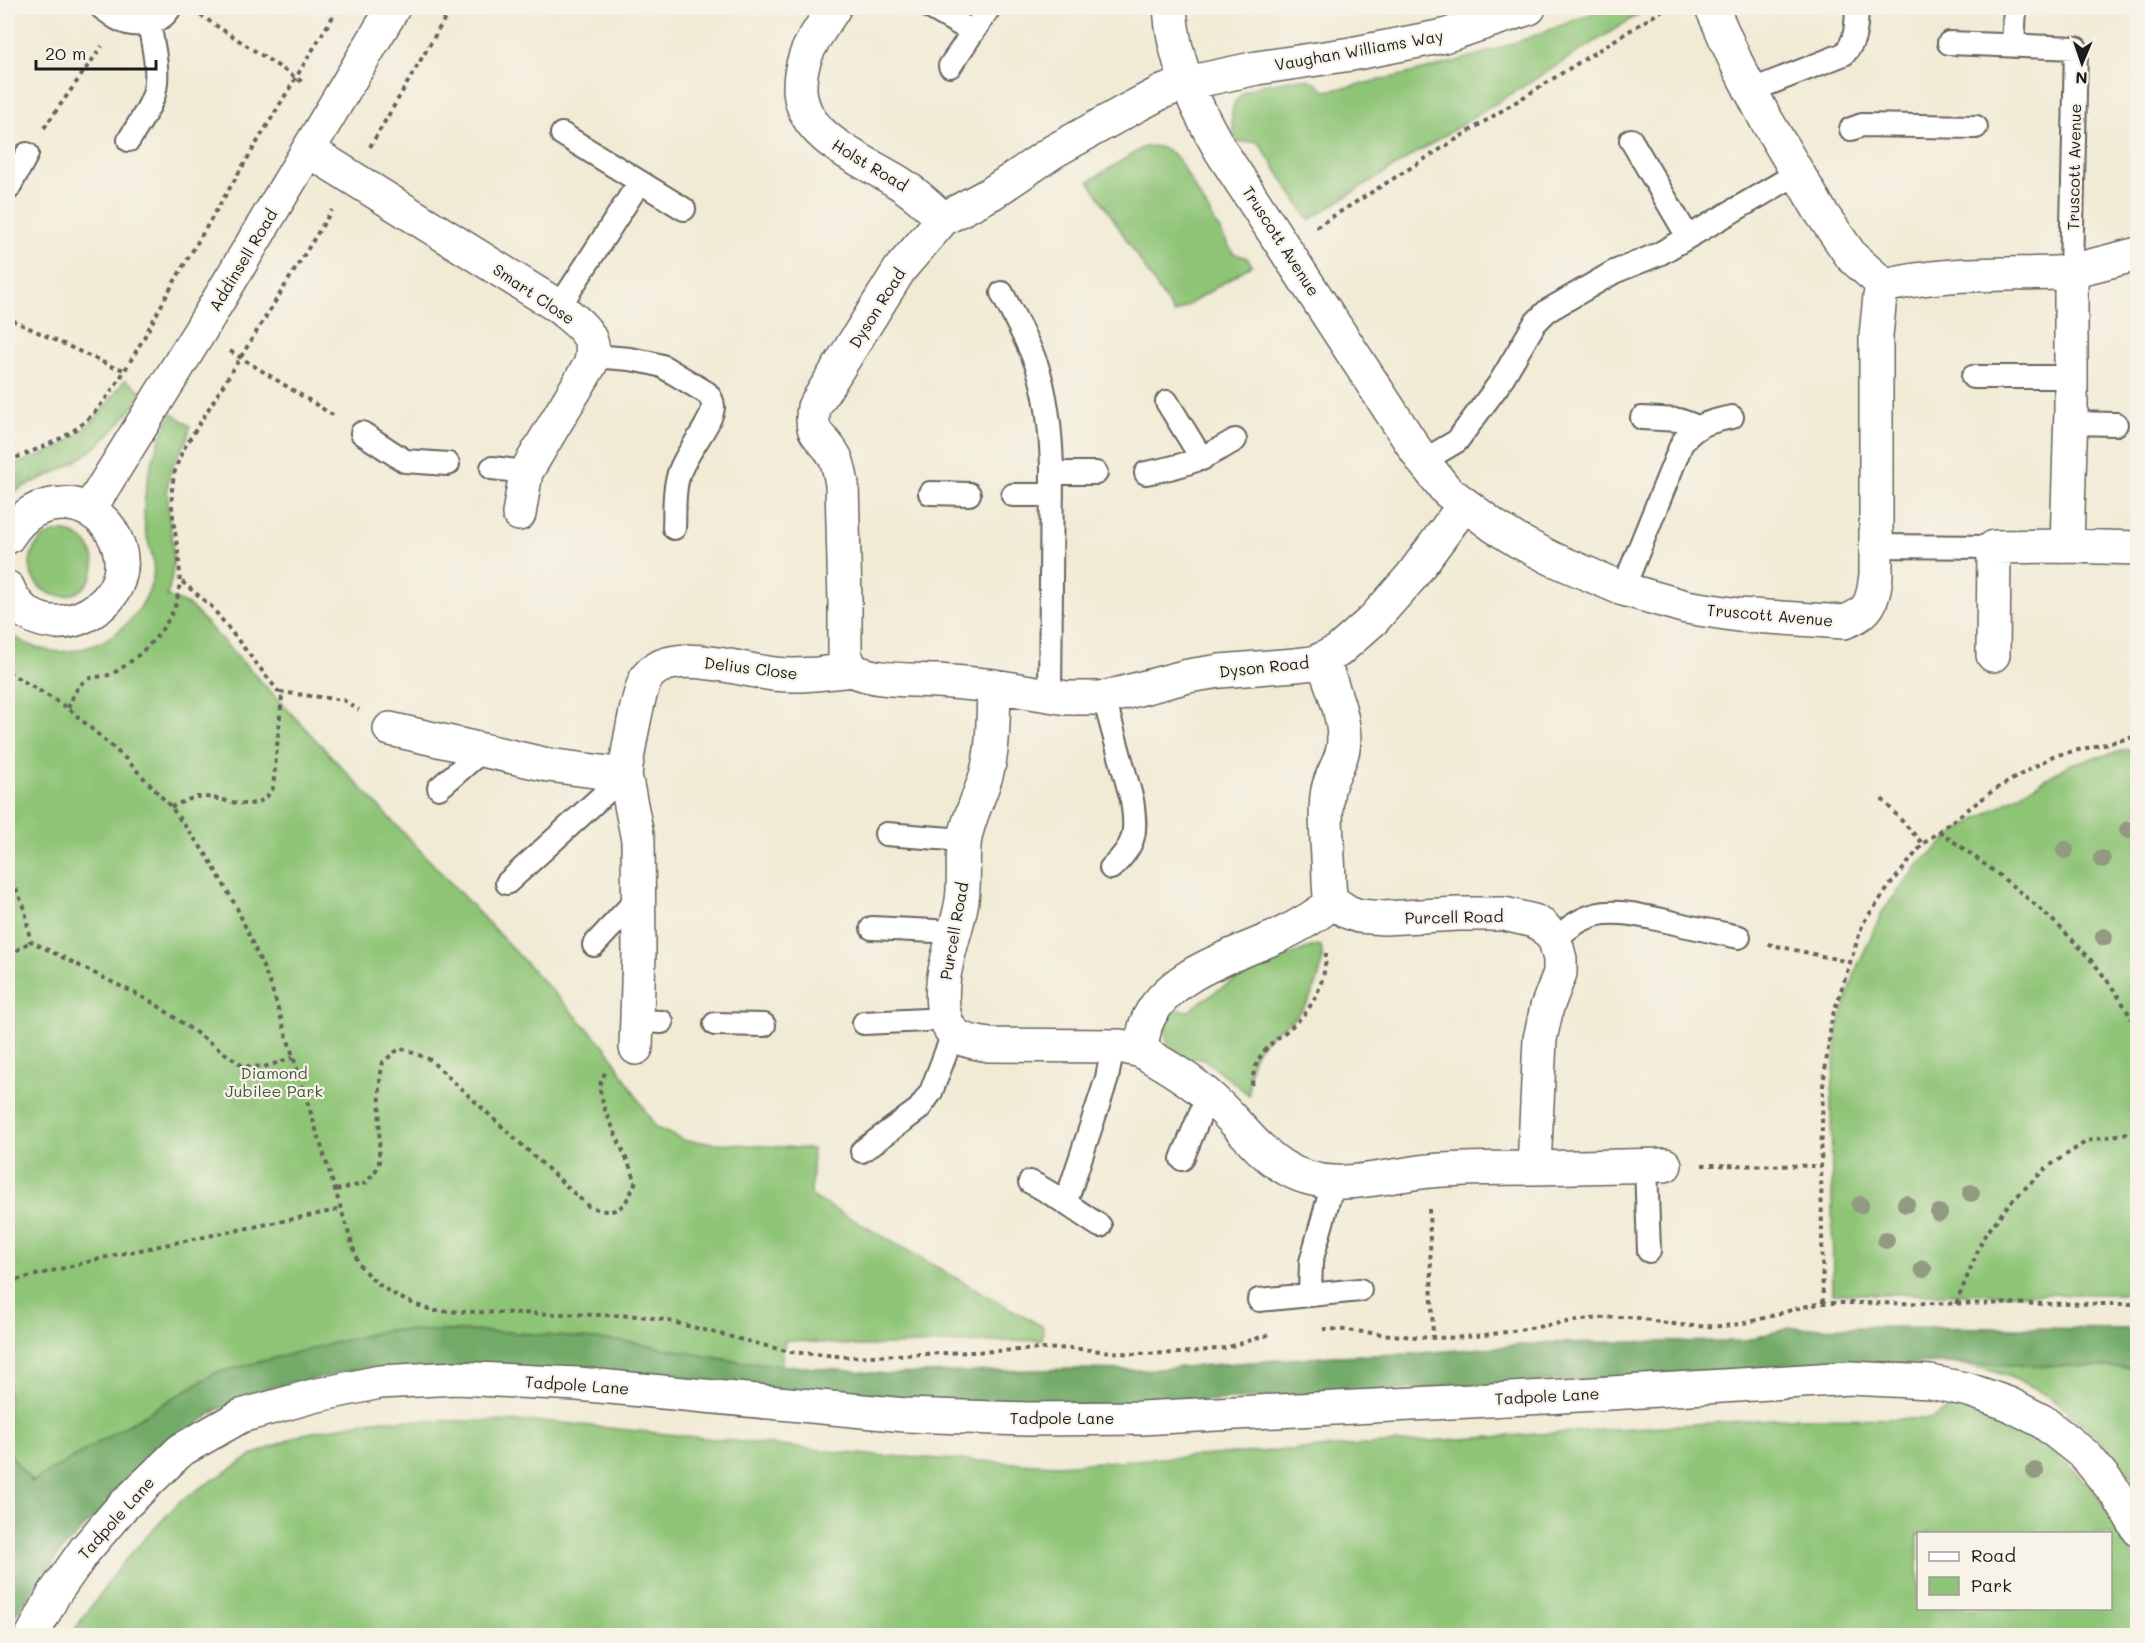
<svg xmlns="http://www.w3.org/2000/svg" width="2145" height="1643" font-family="Mali,sans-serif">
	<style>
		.green { fill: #8ec476; stroke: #557049; stroke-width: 1.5; fill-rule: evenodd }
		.forest { fill: #72aa67; stroke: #476342; stroke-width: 1.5 }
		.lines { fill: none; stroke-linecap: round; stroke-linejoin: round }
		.service-casing { stroke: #67645d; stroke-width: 26 }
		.minor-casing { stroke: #67645d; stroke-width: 36 }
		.tertiary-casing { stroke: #67645d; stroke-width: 36 }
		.path { stroke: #67645d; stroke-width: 4; stroke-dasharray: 4.5 4.5; stroke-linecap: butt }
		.service { stroke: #fff; stroke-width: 22 }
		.minor { stroke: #fff; stroke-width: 33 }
		.tertiary { stroke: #fff; stroke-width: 33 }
		.tree { fill: #929a81 }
		.labels { text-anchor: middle; stroke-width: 4.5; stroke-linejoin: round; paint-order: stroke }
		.street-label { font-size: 16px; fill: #1c1c1c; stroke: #f7f3e8 }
		.park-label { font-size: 16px; fill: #44573c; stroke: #f7f3e8 }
	</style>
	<rect width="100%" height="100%" fill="#f7f3e8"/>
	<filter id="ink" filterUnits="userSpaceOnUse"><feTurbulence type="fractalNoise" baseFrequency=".0167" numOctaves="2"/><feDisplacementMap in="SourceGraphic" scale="12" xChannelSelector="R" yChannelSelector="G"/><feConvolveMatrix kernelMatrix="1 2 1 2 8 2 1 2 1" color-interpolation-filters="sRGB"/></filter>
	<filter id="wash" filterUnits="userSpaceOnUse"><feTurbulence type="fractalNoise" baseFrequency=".008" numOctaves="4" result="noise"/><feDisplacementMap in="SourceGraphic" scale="24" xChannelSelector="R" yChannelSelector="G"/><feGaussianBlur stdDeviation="1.35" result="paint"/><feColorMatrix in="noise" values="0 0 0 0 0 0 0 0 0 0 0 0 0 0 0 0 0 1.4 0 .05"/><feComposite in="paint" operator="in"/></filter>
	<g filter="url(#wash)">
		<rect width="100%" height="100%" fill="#f1ebd5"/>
		<!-- green -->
		<path class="green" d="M1605,8H1649L1309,220L1258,142H1237C1222,101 1239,87 1279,82C1287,81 1299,77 1307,79C1313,80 1321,87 1326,91C1370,83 1414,73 1457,61C1508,47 1557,27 1605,8Z
			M1150,146C1163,147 1170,150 1178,159L1233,253L1247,258L1252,265L1174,314L1089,181L1144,147Z
			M125,380L143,392C123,423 96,452 62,469C43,479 26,483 8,496V468C23,460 40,457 56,449C90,430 102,410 125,380Z
			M172,413L190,426C189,445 170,461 168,481C165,506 173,530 173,555C174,569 171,583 167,596L190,606L607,1049L656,1128L686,1141L813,1149L811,1196L1043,1327L1042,1340L861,1346L785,1340L781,1366L734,1361L629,1342L506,1332L386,1330L215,1373L31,1483L8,1452V633C20,641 34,648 50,651C96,657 143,623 153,577C156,560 148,545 145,528C140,489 155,447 172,413Z
			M30 564a32 32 0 1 1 64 0a32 32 0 1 1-64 0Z
			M2129,749H2137V1294H1833L1831,1101L1838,1029L1856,969L1883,911L1919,864L1957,831L2071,764Z
			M1317,945L1321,946C1326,967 1313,999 1298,1014C1287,1027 1269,1032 1259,1047C1249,1061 1249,1078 1249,1095L1204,1059L1180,1057C1163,1042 1161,1030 1172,1009L1189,1011C1226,980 1271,961 1317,945Z
			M1952,1363L2137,1368V1484C2101,1439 2062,1396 2007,1376C1989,1369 1970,1366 1952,1363Z
			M1954,1406C2028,1430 2085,1462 2121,1533C2127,1545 2135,1558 2137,1571C2141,1588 2137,1617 2137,1636H70L125,1560L181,1500L253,1455L303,1434L373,1420L552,1422L868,1455L1056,1465L1788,1418L1930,1419ZM1918,1534H2110V1608H1918Z"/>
		<!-- forest -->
		<path class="forest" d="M1869,1327L2137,1329V1368L1952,1363L1845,1365L1021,1411L368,1368L273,1387L217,1410L160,1451L61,1551L8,1625V1452L32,1482L215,1373L386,1330L506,1332L629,1342L734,1361L886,1374L1073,1369L1142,1370L1333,1356L1409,1354L1546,1343L1743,1341L1789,1328Z"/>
	</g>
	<g filter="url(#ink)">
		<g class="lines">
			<!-- service casing -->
			<g class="service-casing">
				<path id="service" d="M102,8C107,11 112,16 118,19C135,29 160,25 170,8
					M931,8L973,32
					M1949,43L2076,48L2071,271
					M2013,46L2015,8
					M950,66L989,8
					M1750,91L1844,54C1857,40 1856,26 1857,8
					M1851,129L1862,125L1976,127
					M562,134L684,209
					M129,140C138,125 149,110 154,94C160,72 153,46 149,23
					M1631,140L1688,237
					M8,189L27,154
					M1002,293C1014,317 1028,341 1037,366C1048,399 1051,433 1052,468L1050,696
					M559,307L639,183
					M593,356L630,359L651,363L662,366L707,393C710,397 713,401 713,406C713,424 683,455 678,477C673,493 675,511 674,528
					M1973,377H2072
					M1167,402L1202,459
					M1642,418L1679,420L1698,427
					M2071,423L2116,424
					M362,433L405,461L448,464
					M1423,461L1457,441L1499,384L1535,323L1547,311L1614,272L1659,254L1798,173
					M492,468L526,472
					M1052,473H1096
					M1146,473C1184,466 1202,460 1235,440
					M930,493L969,494
					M1013,495H1052
					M1877,546L1994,547
					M1623,589L1682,443C1695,425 1711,421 1732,417
					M1104,698L1132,800C1137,832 1136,845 1111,868
					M439,788L483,750
					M886,834L964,840
					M507,883L625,775
					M872,928L955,932
					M1555,940C1592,903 1619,911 1666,921C1690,927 1715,932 1739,937
					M594,945L639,897
					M637,1021L662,1022
					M864,1023L946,1019
					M715,1024L764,1025
					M862,1151L919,1109L931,1092L953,1034
					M1182,1159L1208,1095
					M1646,1166L1649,1251
					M1030,1182C1055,1194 1076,1211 1100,1226
					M1066,1202L1107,1078L1113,1046
					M1310,1294L1311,1262L1333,1183
					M1259,1300L1360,1290"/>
			</g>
			<!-- minor casing -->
			<g class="minor-casing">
				<path id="minor" d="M834,8C825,23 812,39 806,55C780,127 843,149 893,179C912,190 927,204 943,219
					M1170,8C1173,60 1195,106 1221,151L1423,461L1447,491L1494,526L1518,541L1553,559L1623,589L1686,607L1738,615L1844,622C1870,613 1873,601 1876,575V336L1880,296L1885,286L1852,257L1820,211L1764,116L1736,62L1712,8
					M308,150L559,307C579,325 600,335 590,365L526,472L519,514
					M2071,271V410L2067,546L2138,548
					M1885,286C1941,272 1998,275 2055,273L2071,271L2138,254
					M89,510L200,331L393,8
					M8,537C23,514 39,503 68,504C84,505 101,516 110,529C158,603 38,662 8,588
					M1993,655L1994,547L2067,546
					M1322,659C1331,684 1350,727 1342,753C1338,768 1328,780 1327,796C1324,824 1329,855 1329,883L1330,896L1333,902L1348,912L1359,916L1384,918L1458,914H1504L1534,921L1543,926L1555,940L1560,959V973L1547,1007L1540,1039L1534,1168C1499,1168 1464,1168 1429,1171C1379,1176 1328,1196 1282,1166C1255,1149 1237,1121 1213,1100C1191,1080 1167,1066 1141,1051C1142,1042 1143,1033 1146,1024C1165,974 1234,956 1278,936C1297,927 1317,916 1333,902
					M852,670L845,655V601L842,484C840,474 839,465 835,457C822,433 809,439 814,407L900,269L943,219L992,193L1054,151L1126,111L1162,92L1187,83L1257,68L1351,54L1444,36L1529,8
					M852,670C879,682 907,679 936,681C955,682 975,684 994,686C993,715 994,744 987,772C981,795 969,815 965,838C961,860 966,884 961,906C954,942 933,987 947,1023C954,1041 973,1042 989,1045L1120,1046L1141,1051
					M994,686L1067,698H1104L1188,676L1220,671L1295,665L1313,663L1322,659L1338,651L1373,620L1411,577L1464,505
					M390,729L548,765L625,775C627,757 638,690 647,677C670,645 742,671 774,674C800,677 826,673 852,670
					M625,775L638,840L639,953L636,1048
					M1534,1168L1665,1165"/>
			</g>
			<!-- tertiary casing -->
			<g class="tertiary-casing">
				<path id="tertiary" d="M32,1636L54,1594L85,1550L120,1509L181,1450L241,1416L313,1396L380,1382L456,1378L578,1384L905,1415L1028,1419L1141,1418L1546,1397L1850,1378L1931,1382L1969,1390L2009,1404L2042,1421L2086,1456L2116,1493L2138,1529"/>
			</g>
			<!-- path -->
			<path class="path" d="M200,15L304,83
				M44,128L102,46
				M370,147L451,8
				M1316,227L1666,8
				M8,312L12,320L113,367L126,370
				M230,351L336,417
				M8,461C32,451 60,442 81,425C118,395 152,320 177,277C230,187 284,97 338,8
				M8,672L68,708L126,759L171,807L208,857L237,908L270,983L358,1263C377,1289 405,1302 435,1311L640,1316L665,1320L790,1352L849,1357L1069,1348L1133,1354L1180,1353L1225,1348L1271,1334
				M280,692L343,700L359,710
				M68,708C72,699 76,687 85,681C92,675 103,678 111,674C135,662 160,637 172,613C192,572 166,524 173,481C174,470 179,460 183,450L332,210
				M1882,799L1923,844
				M171,807C179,804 189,798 198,797C225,795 256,819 273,788L282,696L211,606L180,580
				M1939,831C2013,884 2099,947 2138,1032
				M8,872L25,909L30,941L154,1003L243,1066L264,1067L293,1058
				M1768,944L1849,962
				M8,954L21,948L30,941
				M1252,1085C1254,1045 1283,1040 1305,1013C1318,997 1326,974 1326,953
				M1702,1165L1821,1166
				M336,1190L366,1183L379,1166L380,1077L383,1062L400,1048L429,1059L588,1206C618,1218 625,1208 636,1181L605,1110L599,1087L606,1070
				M1429,1209L1433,1337
				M8,1282L115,1255L342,1209
				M1823,1303L1821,1166L1823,1086L1832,1018L1863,923L1891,884L1923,844L1939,831L1994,790L2053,756L2138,736
				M1956,1304L1983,1238L2009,1204L2046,1168L2087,1141L2138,1131
				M1323,1329C1344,1329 1362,1332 1382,1334C1409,1337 1437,1339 1464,1337C1519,1333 1572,1317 1626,1317C1638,1317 1651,1321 1662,1322C1682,1326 1702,1327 1721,1326C1756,1324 1789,1308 1823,1303L2138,1304"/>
			<!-- service -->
			<use href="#service" class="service"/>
			<!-- minor -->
			<use href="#minor" class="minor"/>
			<!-- tertiary -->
			<use href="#tertiary" class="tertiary"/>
		</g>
		<!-- trees -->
		<g class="tree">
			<circle cx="2128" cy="830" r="9"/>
			<circle cx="2065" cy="850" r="9"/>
			<circle cx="2102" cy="859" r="9"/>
			<circle cx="2104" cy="937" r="9"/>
			<circle cx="1971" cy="1193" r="9"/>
			<circle cx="1906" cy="1204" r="9"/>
			<circle cx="1860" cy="1205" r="9"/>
			<circle cx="1939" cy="1213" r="9"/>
			<circle cx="1886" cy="1240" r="9"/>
			<circle cx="1923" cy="1269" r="9"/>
			<circle cx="2035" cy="1471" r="9"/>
		</g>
	</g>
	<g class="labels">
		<!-- street labels -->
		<g class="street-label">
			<text transform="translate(1359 50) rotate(-10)" y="6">Vaughan Williams Way</text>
			<text transform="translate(870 165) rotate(31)" y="6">Holst Road</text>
			<text transform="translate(2074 167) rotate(-89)" y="6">Truscott Avenue</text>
			<text transform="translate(1281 241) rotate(57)" y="6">Truscott Avenue</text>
			<text transform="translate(243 260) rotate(-59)" y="6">Addinsell Road</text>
			<text transform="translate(534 294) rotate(34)" y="6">Smart Close</text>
			<text transform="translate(877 308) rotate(-58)" y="6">Dyson Road</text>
			<text transform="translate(1770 615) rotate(5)" y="6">Truscott Avenue</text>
			<text transform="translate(1264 667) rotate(-6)" y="6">Dyson Road</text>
			<text transform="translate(751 668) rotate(7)" y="6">Delius Close</text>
			<text transform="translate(1454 917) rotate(-1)" y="6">Purcell Road</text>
			<text transform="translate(954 931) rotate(-80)" y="6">Purcell Road</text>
			<text transform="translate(577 1385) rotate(4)" y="6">Tadpole Lane</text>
			<text transform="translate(1547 1396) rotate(-3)" y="6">Tadpole Lane</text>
			<text x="1062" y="1424">Tadpole Lane</text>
			<text transform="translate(116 1518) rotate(-48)" y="6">Tadpole Lane</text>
		</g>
		<!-- park labels -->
		<g class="park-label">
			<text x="274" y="1079">Diamond<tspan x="274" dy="18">Jubilee Park</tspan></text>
		</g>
	</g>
	<!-- margin -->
	<rect width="2145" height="1643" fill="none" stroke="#f7f3e8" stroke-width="30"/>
	<!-- legend -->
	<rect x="1917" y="1532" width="195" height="78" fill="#f7f3e8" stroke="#9f9d96" stroke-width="1.5"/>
	<rect x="1929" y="1552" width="30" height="9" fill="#ffffff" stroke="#9f9d96" stroke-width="1.5"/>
	<text x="1971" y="1562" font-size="18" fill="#1c1c1c">Road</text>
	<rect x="1929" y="1577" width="30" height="18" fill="#8ec476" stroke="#9f9d96" stroke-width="1.5"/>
	<text x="1971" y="1592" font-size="18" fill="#1c1c1c">Park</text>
	<!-- north arrow -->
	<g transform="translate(2082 63) rotate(182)" stroke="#f7f3e8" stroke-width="4.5" paint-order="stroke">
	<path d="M0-4.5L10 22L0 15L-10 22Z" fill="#1c1c1c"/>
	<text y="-9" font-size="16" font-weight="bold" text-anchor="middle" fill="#1c1c1c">N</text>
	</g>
	<!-- scale -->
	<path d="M36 60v9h120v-9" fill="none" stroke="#1c1c1c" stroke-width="3"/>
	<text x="45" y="60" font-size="18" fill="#1c1c1c" stroke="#f7f3e8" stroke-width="4.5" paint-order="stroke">20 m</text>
</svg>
